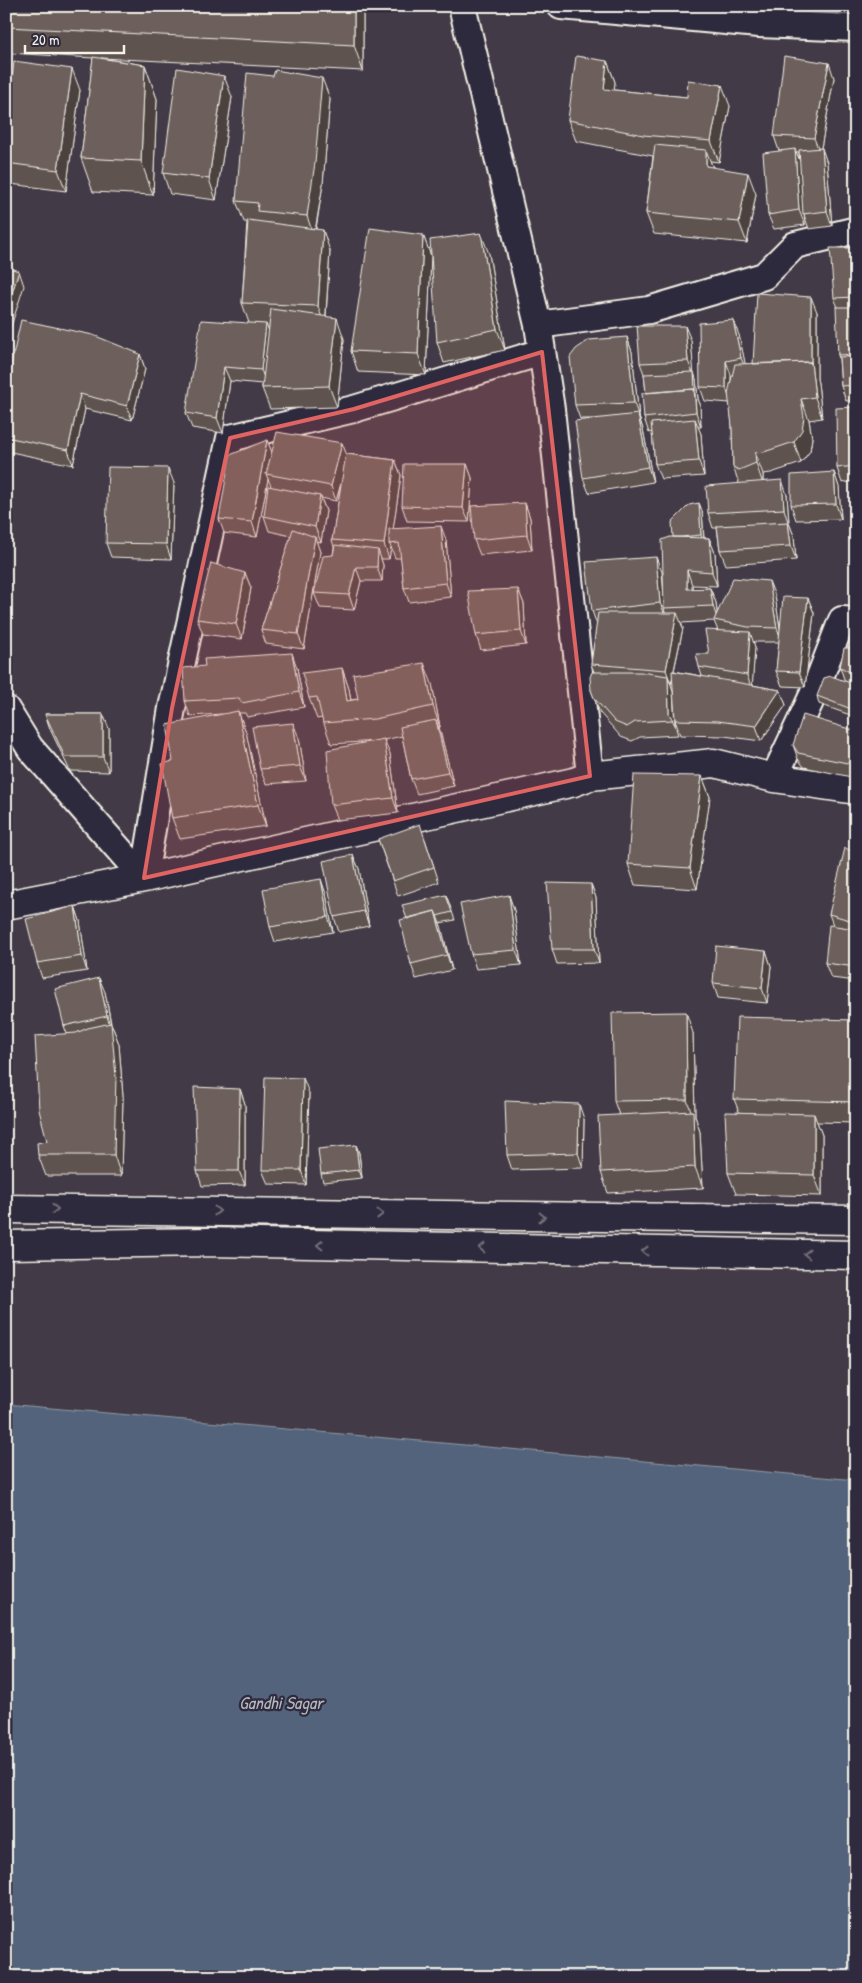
<svg xmlns="http://www.w3.org/2000/svg" width="862" height="1983" font-family="'Patrick Hand',sans-serif">
	<style>
		.water { fill: #52637c; stroke: #939ca7 }
		.lines { fill: none; stroke-linecap: round; stroke-linejoin: round }
		.street-casing { stroke: #f4f1e8; stroke-width: 30 }
		.secondary-casing { stroke: #f4f1e8; stroke-width: 31 }
		.street { stroke: #2f2a3d; stroke-width: 26 }
		.secondary { stroke: #2f2a3d; stroke-width: 28 }
		.wall { fill: #5e534f; stroke: #f4f1e8; fill-rule: evenodd }
		.shaded-wall { fill: #4c4340; stroke: #f4f1e8 }
		.building { fill: #6d605c; stroke: #f4f1e8 }
		.oneway { stroke: #747079 }
		.marked { fill: #df6462; fill-opacity: 0.2; stroke: #df6462; stroke-width: 4; stroke-linejoin: round }
		.labels { text-anchor: middle; stroke-width: 4.5; stroke-linejoin: round; paint-order: stroke }
		.water-label { font-size: 18px; font-style: italic; fill: #b3b8bd; stroke: #2f2a3d }
	</style>
	<rect width="100%" height="100%" fill="#423a46"/>
	<filter id="ink" filterUnits="userSpaceOnUse"><feTurbulence type="fractalNoise" baseFrequency=".02" numOctaves="2"/><feDisplacementMap in="SourceGraphic" scale="10" xChannelSelector="R" yChannelSelector="G"/><feConvolveMatrix kernelMatrix="1 2 1 2 8 2 1 2 1" color-interpolation-filters="sRGB"/></filter>
	<g filter="url(#ink)">
		<!-- water -->
		<path class="water" d="M6,1404L856,1480V1977H6Z"/>
		<g class="lines">
			<!-- street casing -->
			<g class="street-casing">
				<path id="street" d="M462,6L538,325L551,409L590,776
					M561,6L759,24L856,28
					M538,325L649,310L764,276L795,245L856,230
					M6,709L30,748L144,878L172,708L230,438L354,409L542,352
					M774,778L813,695L842,620L856,621"/>
			</g>
			<!-- secondary casing -->
			<g class="secondary-casing">
				<path id="secondary" d="M6,905L144,878L574,782L590,776L714,763L774,778L856,790
					M6,1209C289,1211 573,1219 856,1220
					M6,1245L210,1242L856,1255"/>
			</g>
			<!-- street -->
			<use href="#street" class="street"/>
			<!-- secondary -->
			<use href="#secondary" class="secondary"/>
		</g>
		<!-- wall -->
		<path class="wall" d="M6,6H363V71L101,58L145,65L157,99L153,195L93,192L81,158L93,58L9,53L6,45Z
			M607,61L615,82L614,90L687,97L730,106L719,162L710,161L713,167L756,194L747,243L654,234L646,213L653,156L576,141L568,120Z
			M834,78L821,148L827,163L832,226L809,229L804,215L805,225L774,229L768,215L779,151L774,136ZM796,152H799V160Z
			M80,90L66,191L10,184L6,172V132Z
			M232,97L216,200L170,194L163,173Z
			M330,99L323,184L316,229L330,251L326,317L344,339L337,407L270,409L262,388V384L230,381L223,433L192,428L186,413L249,323L242,303L247,222H244L236,201Z
			M423,235L431,256L426,375L358,372L351,351Z
			M856,248V400L846,401L841,386L839,359L838,355V307L834,298Z
			M489,254L505,350L444,363L437,342Z
			M817,312V379L818,383L822,418L809,420L812,438L810,451L801,463L771,473L763,474V481L787,495L789,523L794,536L796,560L726,565L720,550L717,528H713L708,513L739,483L733,467L732,426L730,403L705,401L700,387L739,335L745,364H753Z
			M627,337L632,352L639,417L643,429L653,482L589,493L583,478L600,419H580L575,405Z
			M691,340L693,372L696,379L698,399L700,404L701,427H698L701,434L704,476L661,479L655,464L652,432L649,433L644,418L646,393L644,374L640,363Z
			M140,354L145,369L132,420L85,409L73,465L6,451V387Z
			M856,407V481L842,483L837,468Z
			M267,440L272,453L342,443L346,454L395,460L401,475L393,529L446,540L451,597L409,602L404,588L401,558H395L391,547L389,559H381L383,565L382,581H361L354,610L320,608L314,593L333,555L334,547L332,540L342,479L336,501L321,498L326,511L321,542L316,541L320,552L304,649L266,644L261,630L291,536L269,531L264,516L271,486L268,479L257,537L224,533L219,519Z
			M467,464L472,478L469,522L407,521L402,506Z
			M834,472L839,487L841,519L796,520L791,505Z
			M174,483L171,559L111,557L106,543Z
			M525,503L530,518L532,550L480,555L474,540Z
			M699,503L702,511L704,538H709L715,553L717,586L692,585V589L710,588L716,603L717,612L775,596L780,628L808,598L814,613L805,687L782,686L776,671L779,642H753L755,647L752,685L780,690L786,705L761,741L724,736L680,735L675,720L674,703L675,725L678,735L640,737L632,741L621,737L600,713L591,690L594,672L591,664L597,625L592,611L662,572L663,589L673,537ZM714,621L718,631L709,654L699,667L702,676L674,671L683,628L681,623Z
			M245,573L251,588L242,639L203,634L197,619Z
			M518,589L524,604L526,645L481,650L476,635Z
			M856,648V717L819,704L817,696L845,682L840,667Z
			M297,668L304,707L247,717L245,713H239L246,732L266,826L180,839L172,818L173,761L222,714L190,716L185,701Z
			M342,668L349,689L351,700L432,684L440,727H439L441,735L454,786L417,794L411,779L402,736L384,740L390,754L398,813L337,820L331,805L378,741L331,744L322,718L317,719L309,698Z
			M45,714H103L109,729V772L70,771L50,729Z
			M856,731V778L804,767L798,759L793,745Z
			M299,738L306,781L266,784L260,769Z
			M702,776L710,797L697,889L635,885L628,864Z
			M378,839H425L439,882L398,896Z
			M856,853V981L831,978L825,963L833,925L829,914Z
			M353,855L359,869L369,926L339,932L334,917Z
			M591,884L596,898L599,963L557,964L552,949Z
			M326,894L333,932L275,942L270,927Z
			M446,895L455,920L440,923L452,970L416,979L411,964L407,919Z
			M75,906L80,921L87,971L42,978L37,963Z
			M514,910L521,965L476,969L471,954Z
			M766,951L771,966L767,1003L718,998L713,983Z
			M105,992L111,1023L119,1044L123,1097L121,1176H46L38,1155L47,1141L67,1034L64,1026Z
			M856,1020V1123L817,1122L822,1135V1196L736,1194L728,1173L739,1112L734,1099Z
			M693,1033L695,1116L700,1132L703,1188L608,1193L601,1172L619,1115L614,1101Z
			M240,1089L245,1104V1185L202,1186L197,1171Z
			M309,1093L306,1185L268,1184L262,1170Z
			M584,1119L583,1168L512,1170L507,1155Z
			M356,1145L359,1153L362,1178L323,1182L321,1174Z"/>
		<!-- shaded-wall -->
		<path class="shaded-wall" d="M354,6H363V71L354,45Z
			M607,61L615,82L612,110L604,89Z
			M829,63L834,78L820,153L814,138Z
			M145,65L157,99L153,195L141,161Z
			M72,69L80,90L66,191L58,170Z
			M224,76L232,97L216,200L209,179Z
			M322,78L330,99L323,184L314,237L307,216Z
			M722,85L730,106L719,162L711,141Z
			M822,148L827,163L832,226L827,211Z
			M795,149L801,164L805,225L799,210Z
			M706,150L714,171L706,166Z
			M748,173L756,194L747,243L739,222Z
			M323,230L330,251L325,327L318,306Z
			M481,233L489,254L505,350L497,329Z
			M423,235L431,256L426,375L418,354Z
			M19,271L24,286L6,342V311Z
			M811,297L817,312V379L818,383L822,418L815,397L811,362Z
			M337,318L344,339L337,407L329,386Z
			M733,320L739,335L747,372L741,358Z
			M266,324L272,339L267,385L261,370Z
			M685,326L691,340L694,376L688,361Z
			M627,337L632,352L639,417L634,403Z
			M140,354L145,369L132,420L127,406Z
			M726,361L731,375V403L726,388Z
			M224,367L230,381L223,433L217,418Z
			M694,372L696,379L698,399L700,404L701,427L696,412Z
			M80,394L85,409L73,465L68,450Z
			M801,399L809,420L812,438L810,451L801,463L794,442Z
			M638,414L643,429L653,482L648,467Z
			M695,419L701,434L704,476L699,461Z
			M267,440L273,455L266,474L268,479L257,537L252,522Z
			M342,443L348,458L336,501L331,486Z
			M755,453L763,474V484L756,463Z
			M395,460L401,475L391,544H389L391,547L389,559L384,544Z
			M467,464L472,478L469,522L463,508Z
			M168,468L174,483L171,559L166,544Z
			M834,472L839,487L841,519L836,504Z
			M782,480L787,495L789,523L794,536L796,560L791,546L788,522L784,509Z
			M320,496L326,511L321,542L315,527Z
			M525,503L530,518L532,550L527,535Z
			M699,503L702,511L704,543L701,535Z
			M441,526L446,540L451,597L446,583Z
			M315,537L320,552L304,649L298,634Z
			M709,538L715,553L717,586L712,572Z
			M378,550L383,565L382,581L377,567Z
			M656,557L662,572L665,608H664L666,617L660,603Z
			M356,567L361,581L354,610L349,595Z
			M687,570L692,585V604L687,589Z
			M245,573L251,588L242,639L236,624Z
			M769,581L775,596L782,642L777,628Z
			M710,588L716,603L718,621L713,606Z
			M518,589L524,604L526,645L521,631Z
			M808,598L814,613L805,687L799,672Z
			M677,613L683,628L671,684L666,670Z
			M750,632L755,647L752,690L747,675Z
			M292,653L297,668L304,707L299,692Z
			M424,663L432,684L440,727L433,706Z
			M342,668L349,689L354,722L347,701Z
			M668,676L673,691L675,725L669,714Z
			M780,690L786,705L761,741L756,726Z
			M238,711L246,732L266,826L258,805Z
			M103,714L109,729V772L103,757Z
			M436,720L441,735L454,786L448,772Z
			M293,723L299,738L306,781L300,766Z
			M384,739L390,754L398,813L393,798Z
			M856,751V775L852,764Z
			M702,776L710,797L697,889L690,868Z
			M353,855L359,869L369,926L364,911Z
			M321,879L326,894L333,932L328,917Z
			M591,884L596,898L599,963L594,949Z
			M509,895L514,910L521,965L516,950Z
			M75,906L80,921L87,971L82,956Z
			M435,911L441,926L452,970L447,955Z
			M766,951L771,966L767,1003L762,988Z
			M99,978L105,992L111,1025V1023L119,1044L123,1097L121,1176L114,1155L111,1028L107,1016Z
			M686,1012L693,1033L695,1116L700,1132L703,1188L695,1167L693,1116L687,1100Z
			M303,1078L309,1093L306,1185L301,1170Z
			M240,1089L245,1104V1185L239,1171Z
			M579,1104L584,1119L583,1168L578,1153Z
			M814,1114L822,1135V1196L814,1175Z
			M356,1145L359,1153L362,1178L359,1170Z"/>
		<!-- building -->
		<path class="building" d="M6,6H354V45L6,27Z
			M576,56L607,61L604,89L687,97L688,80L722,85L711,141L643,135L568,120Z
			M784,56L829,63L814,138L774,136Z
			M93,57L145,65L141,161L81,158Z
			M14,61L72,69L58,170L6,163V132Z
			M177,68L224,76L209,179L163,173Z
			M275,70L322,78L315,163L307,216L257,211L258,203L236,201L247,73L273,76Z
			M655,145L706,150V166L748,173L739,222L646,213Z
			M822,148L827,211L803,214L799,150Z
			M795,149L799,210L768,215L763,153Z
			M248,220L323,230L318,306L242,303Z
			M370,228L423,235L418,354L351,351Z
			M481,233L497,329L437,342L430,240Z
			M830,248H856V297L834,298Z
			M6,267L19,271L6,311Z
			M757,293L811,297V364V362L753,364Z
			M836,307H856V354L838,355Z
			M271,309L337,318L329,386L262,388Z
			M21,320L93,335L140,354L127,406L80,394L68,450L6,437V387Z
			M201,320L266,324L261,370L224,367L217,418L186,413Z
			M733,320L741,358L726,361V388L700,387L699,323Z
			M637,326H685L688,361L640,363Z
			M627,337L634,403L575,405L570,357L576,349L589,340Z
			M856,356V385L841,386L839,357Z
			M811,362L815,397L801,399L804,417L802,430L794,442L764,452L755,453L756,463L739,470L733,467L732,426L728,393L735,364Z
			M694,372L695,391L694,389L646,393L644,374Z
			M694,389L696,412L644,418L642,393Z
			M856,407V466L837,468L836,408Z
			M638,414L648,467L583,478L575,421Z
			M695,419L699,461L655,464L651,423Z
			M277,432L342,443L331,486L266,474Z
			M267,440L252,522L219,519L230,455Z
			M346,454L395,460L384,544L332,540Z
			M404,464H467L463,508L402,506Z
			M108,467L168,468L166,544L106,543Z
			M834,472L836,504L791,505V475Z
			M782,480L784,509L708,513L706,486Z
			M268,486L320,496L315,527L264,516Z
			M525,503L527,535L474,540L471,506Z
			M699,503L701,535L681,537H673L672,522L689,505Z
			M788,522L791,546L720,550L717,526Z
			M441,526L446,583L404,588L399,543L389,544V529Z
			M293,529L315,537L298,634L261,630Z
			M670,537L709,538L712,572L687,570V589L710,588L713,606L664,608L662,540Z
			M335,545L378,550L377,567H356L349,595L314,593L323,556L333,555Z
			M656,557L660,603L592,611L586,562Z
			M211,563L245,573L236,624L197,619Z
			M733,578L769,581L777,628L748,627L714,620Z
			M518,589L521,631L476,635L468,591Z
			M783,597L808,598L799,672L776,671Z
			M598,613H677L666,670L591,664Z
			M705,630L750,632L747,675L699,667L696,654H709Z
			M844,648H856V675L840,667Z
			M292,653L299,692L242,703L239,698L185,701L183,668L205,666L204,659Z
			M424,663L433,706L375,719L323,723L317,697L309,698L302,673L342,668L347,701L358,699L353,674Z
			M672,671L780,690L756,726L718,721L675,720Z
			M592,672H641L668,676L669,714L673,720L635,722L627,727L615,722L594,698L591,690L590,677Z
			M831,676L856,685V705L854,710L817,696L824,678Z
			M238,711L258,805L172,818L162,764L173,761L167,725Z
			M45,714H103V757H65Z
			M803,715L856,731V751L852,764L798,753L793,745Z
			M436,720L448,772L411,779L400,727Z
			M293,723L300,766L260,769L252,727Z
			M384,739L393,798L331,805L327,750Z
			M634,775L702,776L690,868L628,864Z
			M420,824L434,867L393,881L378,839Z
			M845,848L856,853V922L829,914Z
			M353,855L364,911L334,917L323,861Z
			M321,879L328,917L270,927L263,889Z
			M547,883L591,884L594,949H552Z
			M446,895L452,912L437,916L435,911L407,919L402,905Z
			M509,895L516,950L471,954L460,904Z
			M75,906L82,956L37,963L26,919Z
			M435,911L447,955L411,964L400,920Z
			M829,925L856,929V967L825,963Z
			M716,946L766,951L762,988L713,983Z
			M99,978L107,1016L64,1026L55,989Z
			M686,1012L687,1100L614,1101L612,1013Z
			M737,1017L856,1020V1102L734,1099Z
			M111,1023L116,1076L114,1155H38L37,1143L47,1141L39,1110L35,1036L76,1033L88,1028Z
			M265,1077L303,1078L301,1170H262Z
			M194,1087L240,1089L239,1171H197Z
			M505,1101L579,1104L578,1153L507,1155Z
			M693,1111L695,1167L601,1172L598,1116Z
			M725,1112L814,1114V1175L728,1173Z
			M356,1145L359,1170L321,1174L318,1149Z"/>
		<!-- one-way arrows -->
		<defs><path id="oneway-chevron" d="M-2-3.5L2.5 0L-2 3.5" fill="none" stroke-width="1.6" stroke-linecap="round" stroke-linejoin="round" transform="scale(1.25)"/></defs>
		<g class="oneway">
			<use href="#oneway-chevron" transform="translate(55 1209)"/>
			<use href="#oneway-chevron" transform="translate(217 1211) rotate(1)"/>
			<use href="#oneway-chevron" transform="translate(380 1214) rotate(1)"/>
			<use href="#oneway-chevron" transform="translate(542 1217) rotate(1)"/>
			<use href="#oneway-chevron" transform="translate(320 1245) rotate(-179)"/>
			<use href="#oneway-chevron" transform="translate(482 1248) rotate(-179)"/>
			<use href="#oneway-chevron" transform="translate(645 1251) rotate(-179)"/>
			<use href="#oneway-chevron" transform="translate(807 1254) rotate(-179)"/>
		</g>
	</g>
	<!-- marked area -->
	<path class="marked" d="M542,352L590,776L144,878L172,708L230,438L354,409Z"/>
	<g class="labels">
		<!-- water labels -->
		<g class="water-label">
			<text x="281" y="1709">Gandhi Sagar</text>
		</g>
	</g>
	<!-- margin -->
	<rect width="862" height="1983" fill="none" stroke="#2f2a3d" stroke-width="25"/>
	<rect x="12" y="12" width="837" height="1958" fill="none" stroke="#f4f1e8" stroke-width="2" filter="url(#ink)"/>
	<!-- scale -->
	<path d="M25 45v8h99v-8" fill="none" stroke="#f4f1e8" stroke-width="2.5"/>
	<text x="32" y="45" font-size="15" fill="#f4f1e8" stroke="#2f2a3d" stroke-width="4" paint-order="stroke">20 m</text>
</svg>
